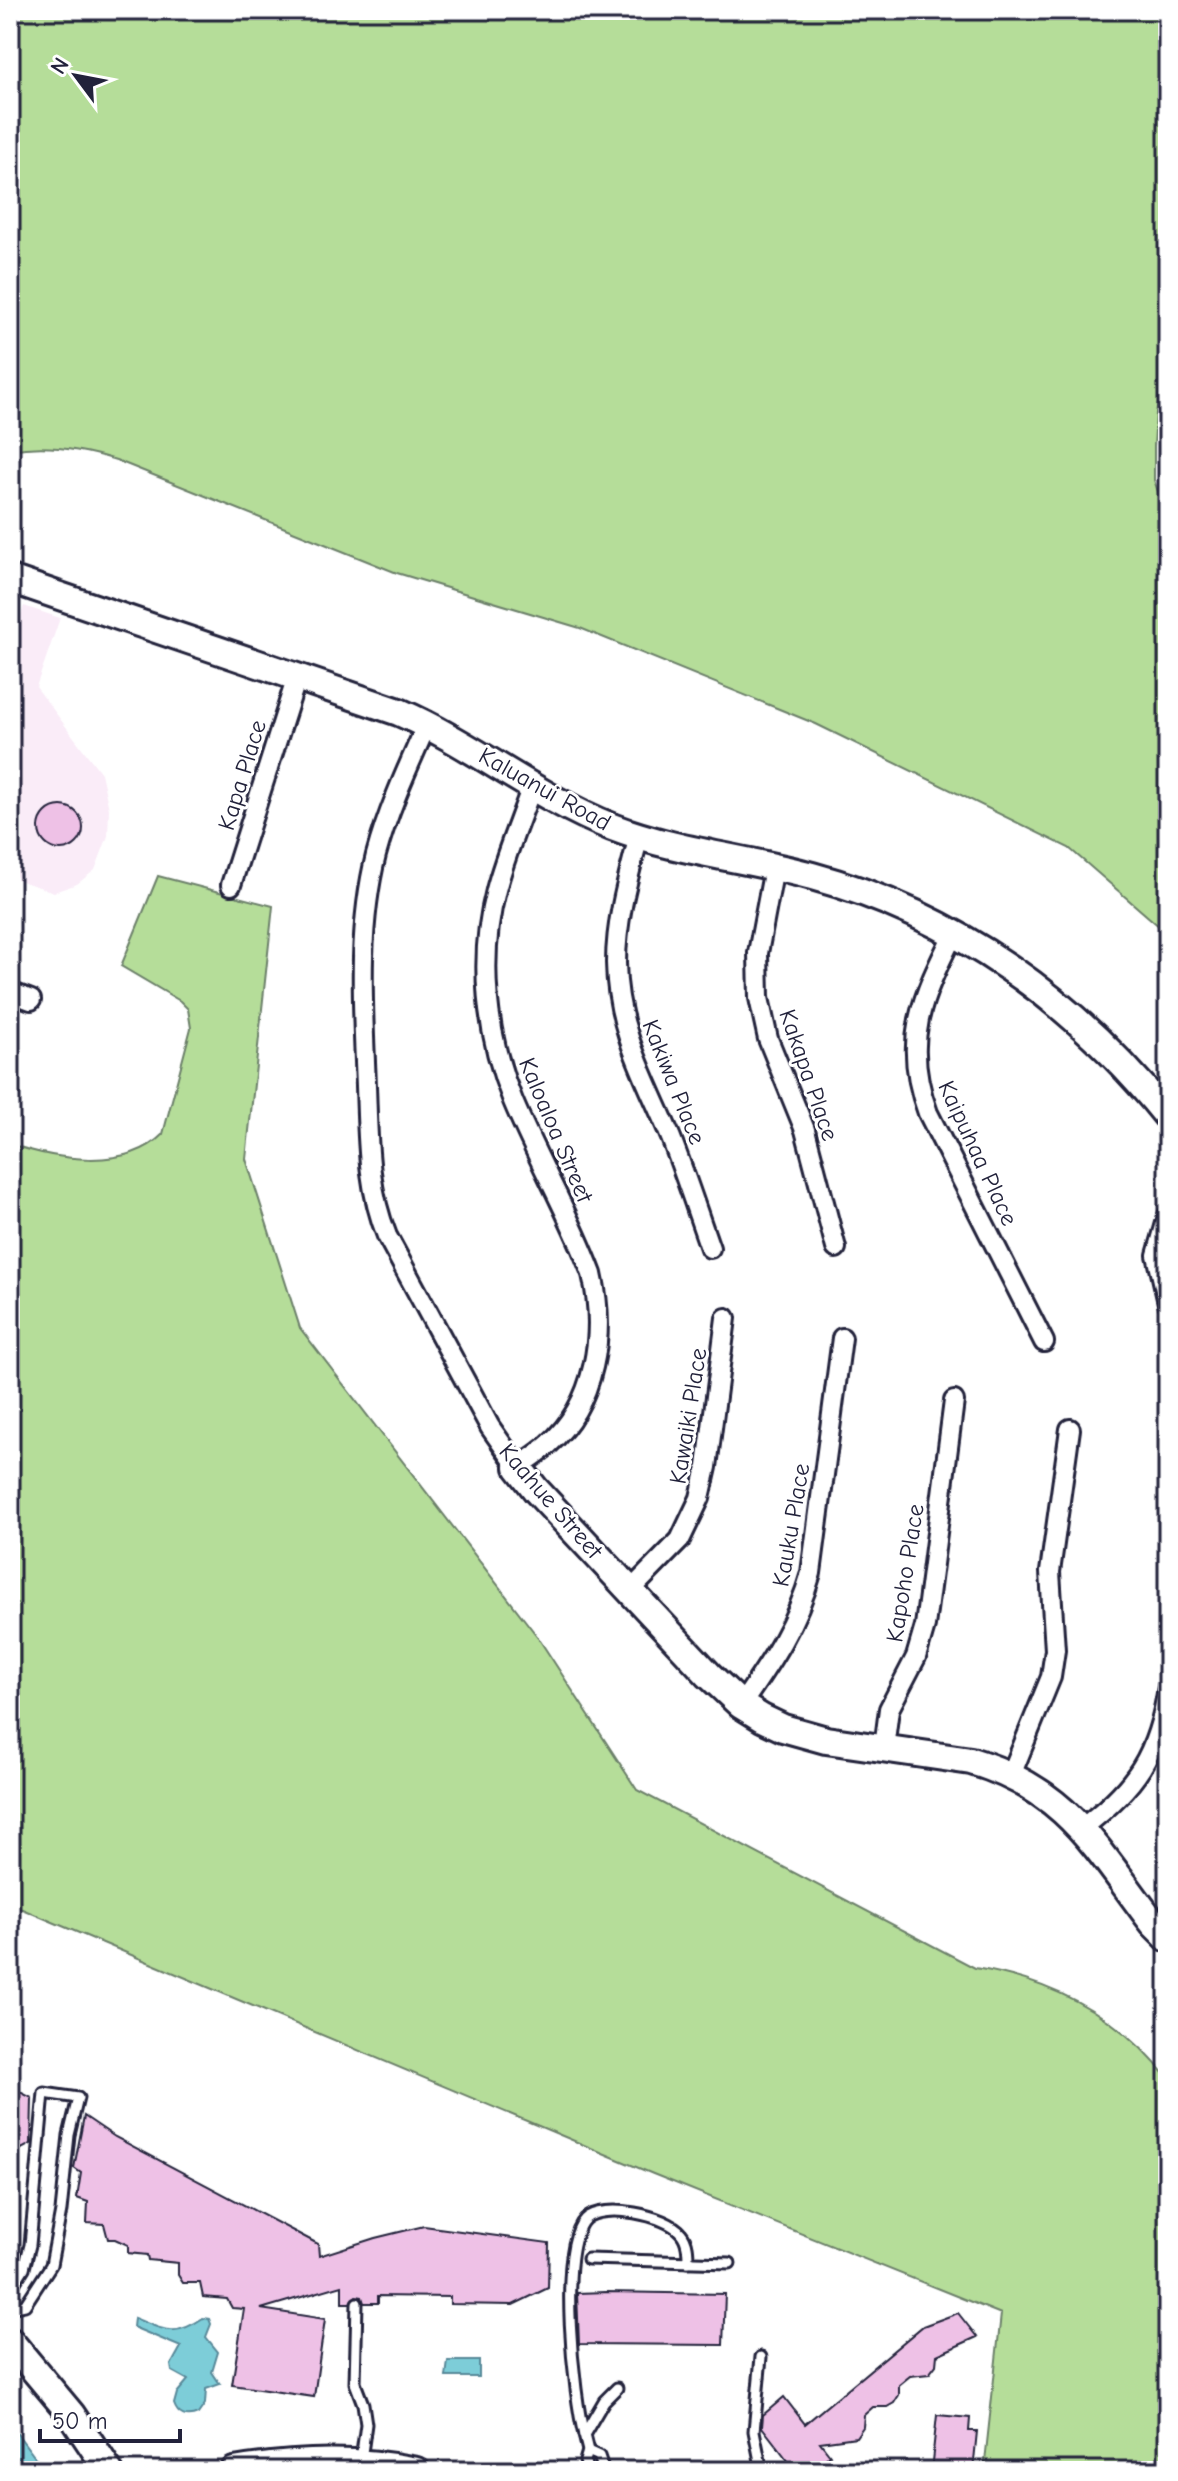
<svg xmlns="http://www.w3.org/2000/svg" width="1178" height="2481" font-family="'Comic Neue',sans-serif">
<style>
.built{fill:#faecf8}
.green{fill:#b5dd99;stroke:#6c806a;stroke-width:2}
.water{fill:#7dcdd8;stroke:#598999;stroke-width:2}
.building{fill:#eec1e6;stroke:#22223b;stroke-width:2}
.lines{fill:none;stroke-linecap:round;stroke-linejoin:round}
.lane-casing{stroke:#22223b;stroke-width:15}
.street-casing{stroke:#22223b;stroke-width:24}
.secondary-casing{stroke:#22223b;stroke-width:32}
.lane{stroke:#fff;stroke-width:9}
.street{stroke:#fff;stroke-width:18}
.secondary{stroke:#fff;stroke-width:26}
.labels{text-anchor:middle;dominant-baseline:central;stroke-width:6;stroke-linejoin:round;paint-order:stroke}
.street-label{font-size:24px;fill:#22223b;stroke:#fff}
</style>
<rect width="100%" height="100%" fill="#fff"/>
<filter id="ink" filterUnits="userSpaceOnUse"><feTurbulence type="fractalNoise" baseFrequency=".0125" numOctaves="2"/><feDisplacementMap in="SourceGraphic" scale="16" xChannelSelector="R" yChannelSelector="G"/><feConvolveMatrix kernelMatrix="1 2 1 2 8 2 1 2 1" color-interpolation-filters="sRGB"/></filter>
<g filter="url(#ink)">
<!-- built -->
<polygon class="built" points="24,606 60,618 36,687 101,773 109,809 108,836 95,870 77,884 54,892 18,880 10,865 10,647"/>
<!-- green -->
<g class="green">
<path d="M10,10H1168V355L1156,413L1154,446V480L1168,520V934L1069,848L816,724L580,628L397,573L116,460C81,449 46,443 10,450Z"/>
<path d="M158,876L273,906L246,1159L300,1328L537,1636L637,1790L975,1968C1053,1981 1120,2016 1168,2079V2471H984L1001,2314L653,2174L10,1904V1144C54,1159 126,1172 163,1134L191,1028L188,1009L180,1001L121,966Z"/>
</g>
<!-- water -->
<g class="water">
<path d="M134,2318C165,2330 174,2338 203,2318L209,2319L211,2324L206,2337L218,2352L212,2372L220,2384L206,2389L205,2404L198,2414C187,2419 178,2416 174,2404L177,2393L188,2380L172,2371L171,2365L181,2347L133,2327Z"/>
<polygon points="448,2361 479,2361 479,2377 446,2377"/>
<polygon points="10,2424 45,2471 10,2471"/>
</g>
<!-- building -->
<g class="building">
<circle cx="61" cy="828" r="22"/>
<polygon points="10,2087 32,2098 31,2144 10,2155"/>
<polygon points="84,2116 115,2137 318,2244 319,2256 375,2238 424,2226 549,2243 548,2288 513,2305 450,2304 450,2297 378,2296 378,2303 364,2303 362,2297 356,2296 350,2303 342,2303 342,2285 261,2309 325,2319 314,2397 232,2385 244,2309 232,2308 227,2299 203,2297 200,2283 183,2283 178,2275 178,2263 148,2260 147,2255 128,2253 128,2245 115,2239 108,2239 104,2224 87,2223 88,2202 77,2198 81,2173 74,2168"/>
<polygon points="606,2292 725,2294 723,2345 579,2344 577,2293"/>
<polygon points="958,2313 977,2337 937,2355 936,2365 929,2374 910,2376 899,2385 899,2395 894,2403 887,2407 873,2407 864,2415 863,2427 856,2437 820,2442 830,2455 823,2461 825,2471 796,2471 762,2427 763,2415 784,2397 805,2424 923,2326"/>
<polygon points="937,2415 970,2418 969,2431 977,2431 973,2471 931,2471"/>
</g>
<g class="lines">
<defs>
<g id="lane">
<polyline points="588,2259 730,2263"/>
<polyline points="10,2290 24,2268 30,2245 44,2093 78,2098 69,2135 61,2211 51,2265 25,2305 10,2308"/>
<polyline points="357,2303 355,2383 363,2404 366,2424 361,2460"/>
<polyline points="761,2357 754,2431 762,2471"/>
<path d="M584,2435C574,2397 557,2247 585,2219C603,2202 667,2215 681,2233C688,2241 688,2253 688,2262"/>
<polyline points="588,2451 599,2456 604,2471"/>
<polyline points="588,2471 585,2461 588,2451 584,2435 604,2401 617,2388"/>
</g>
<g id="street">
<path d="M427,724C408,767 388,810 376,855C357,931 363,1008 366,1086C368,1137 367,1187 387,1236L490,1427L518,1467C528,1460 539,1453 548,1445C596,1403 606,1333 592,1274C570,1215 537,1159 513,1101C486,1035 478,959 496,890C505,855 520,821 532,786"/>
<path d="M639,836C628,878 616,920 616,963C617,1031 646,1078 671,1138C685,1174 697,1211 710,1248"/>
<polyline points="774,868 758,953 759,998 768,1039 805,1130 836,1248"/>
<polyline points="231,885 297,677"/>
<path d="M954,933C922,997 901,1041 928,1113L1044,1342"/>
<polyline points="10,992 31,1000"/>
<polyline points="1168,1216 1157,1255 1168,1303"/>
<polyline points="630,1591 680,1540 700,1498 707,1467 726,1318"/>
<path d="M741,1705C771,1662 797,1623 811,1573L842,1338"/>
<polyline points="884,1748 889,1709 916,1657 925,1626 954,1401"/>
<polyline points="1011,1775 1051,1677 1055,1650 1050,1572 1070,1429"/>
<path d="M1082,1828C1136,1787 1158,1755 1168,1687"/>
</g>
<g id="secondary">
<path d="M10,579L399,712C473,744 536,797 612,827C677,852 746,858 812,876C956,915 1076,1002 1168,1117"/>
<path d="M518,1467L536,1490L709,1675L741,1705L762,1718L783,1728L826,1740L971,1761C1069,1790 1096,1849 1154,1924L1168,1938"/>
<polyline points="10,2341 71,2414 109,2471"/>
<path d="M234,2471C295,2461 356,2458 416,2471"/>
</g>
</defs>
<!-- lane casing -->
<use href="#lane" class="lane-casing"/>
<!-- street casing -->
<use href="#street" class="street-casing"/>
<!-- secondary casing -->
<use href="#secondary" class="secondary-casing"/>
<!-- lane -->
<use href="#lane" class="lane"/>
<!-- street -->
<use href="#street" class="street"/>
<!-- secondary -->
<use href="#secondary" class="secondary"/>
</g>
</g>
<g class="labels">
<!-- street labels -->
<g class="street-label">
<text transform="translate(242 775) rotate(-73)">Kapa Place</text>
<text transform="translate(545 789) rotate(29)">Kaluanui Road</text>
<text transform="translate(809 1075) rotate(71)">Kakapa Place</text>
<text transform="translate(674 1082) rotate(68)">Kakiwa Place</text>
<text transform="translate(556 1130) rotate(67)">Kaloaloa Street</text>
<text transform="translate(978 1153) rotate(65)">Kaipuhaa Place</text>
<text transform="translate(688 1416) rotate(-81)">Kawaiki Place</text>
<text transform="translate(551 1501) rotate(49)">Kaahue Street</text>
<text transform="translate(791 1525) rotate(-80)">Kauku Place</text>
<text transform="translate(905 1573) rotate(-81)">Kapoho Place</text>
</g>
</g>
<!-- margin -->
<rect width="1178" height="2481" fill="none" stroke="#fff" stroke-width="40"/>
<rect x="20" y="20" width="1138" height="2441" fill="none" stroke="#22223b" stroke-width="3" filter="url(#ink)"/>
<!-- north arrow -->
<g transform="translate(76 76) rotate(302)" stroke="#ffffff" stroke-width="6" paint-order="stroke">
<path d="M0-6L14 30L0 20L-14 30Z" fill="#22223b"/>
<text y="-12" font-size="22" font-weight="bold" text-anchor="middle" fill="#22223b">N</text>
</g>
<!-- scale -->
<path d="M40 2429v12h140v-12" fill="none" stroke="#22223b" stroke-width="4"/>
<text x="52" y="2429" font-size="24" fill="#22223b" stroke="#ffffff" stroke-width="6" paint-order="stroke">50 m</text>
</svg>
